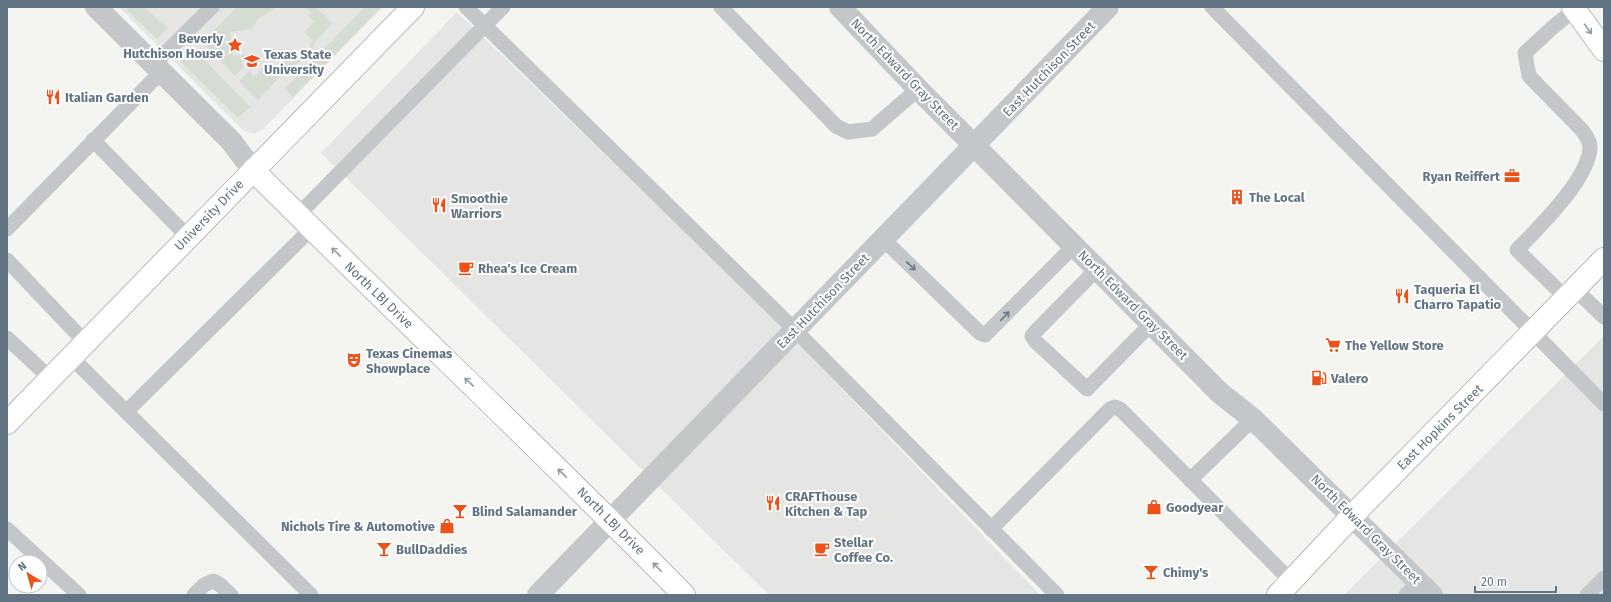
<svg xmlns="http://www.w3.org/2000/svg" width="1611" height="602" font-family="'Fira Sans',sans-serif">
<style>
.built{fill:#e5e6e4}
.green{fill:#d5dcd1}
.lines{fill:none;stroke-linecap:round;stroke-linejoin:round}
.secondary-casing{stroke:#b6babf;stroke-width:24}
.primary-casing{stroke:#b6babe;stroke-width:24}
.lane{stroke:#c4c7ca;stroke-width:15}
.street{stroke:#c4c7ca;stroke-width:22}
.secondary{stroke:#fff;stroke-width:22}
.primary{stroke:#fff;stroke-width:22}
.oneway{stroke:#919da8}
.oneway2{stroke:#677787}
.labels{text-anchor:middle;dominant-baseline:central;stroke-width:4;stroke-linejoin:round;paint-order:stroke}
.poi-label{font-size:13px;font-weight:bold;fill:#627383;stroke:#fff;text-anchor:start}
.street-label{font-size:13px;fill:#627383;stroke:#fff}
</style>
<rect width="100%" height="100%" fill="#f4f5f0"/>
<!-- built -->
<g class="built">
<polygon points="119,7 383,7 263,129 253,134 243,130"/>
<polygon points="457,12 762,306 1040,595 769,595 321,153"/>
<polygon points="1604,336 1604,595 1344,595 1349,590"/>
</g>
<!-- green -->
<g class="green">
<polygon points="130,7 144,7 167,28 157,39 127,10"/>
<path d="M237,7H275C266,16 259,14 252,29L230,32L233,56L251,54L241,63L244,66L235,76L202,42Z"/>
<polygon points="305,7 316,7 332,23 315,42 313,48 298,63 289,67 258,100 239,81 249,71 254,77 264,67 270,74 286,58 290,63 295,58 298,60 311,47 309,44 313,41 304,32 314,22 308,16 311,13"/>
<polygon points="365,7 381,7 293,97 285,89"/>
<polygon points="194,49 250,107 238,118 181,62"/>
</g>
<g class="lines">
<defs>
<g id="secondary">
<polyline points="1573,7 1604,50"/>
<path d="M253,170C395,313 543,451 684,595"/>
<polyline points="7,423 413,7"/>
</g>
<polyline id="primary" points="1278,595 1353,515 1604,259"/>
</defs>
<!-- secondary casing -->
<use href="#secondary" class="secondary-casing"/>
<!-- primary casing -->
<use href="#primary" class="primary-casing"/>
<!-- lane -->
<g class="lane">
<polyline points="466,7 795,330 1057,595"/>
<polyline points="721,7 836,126 848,132 872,129 918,89"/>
<polyline points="1212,7 1604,404"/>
<polyline points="154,64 212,7"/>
<polyline points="93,140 188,237"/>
<polyline points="298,215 503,7"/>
<polyline points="7,229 162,71"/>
<polyline points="883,239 980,333 985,335 1074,246"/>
<polyline points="7,260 85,342"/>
<polyline points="1097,269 1036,331 1032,336 1035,341 1087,389 1151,324"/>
<polyline points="1575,289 1604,317"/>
<path d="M1566,298L1517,250C1539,227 1588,180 1590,148C1590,140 1585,134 1581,129L1529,76L1525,53L1552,28L1574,10"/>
<polyline points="7,338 50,378"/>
<polyline points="71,357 311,595"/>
<polyline points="127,411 311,229"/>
<polyline points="1190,480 1253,419"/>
<polyline points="7,529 79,595"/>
<polyline points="991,529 1110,409 1115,407 1120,409 1291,581"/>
<polyline points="194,595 204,585 213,581 219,584 231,595"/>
<polyline points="1406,595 1419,582"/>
<polyline points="1587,595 1604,578"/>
</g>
<!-- street -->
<g class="street">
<polyline points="96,7 231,141 253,170"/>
<polyline points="840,7 918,89 1220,393 1253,419 1432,595"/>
<polyline points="538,595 1108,7"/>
</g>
<!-- secondary -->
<use href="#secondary" class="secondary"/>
<!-- primary -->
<use href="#primary" class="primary"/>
</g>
<!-- one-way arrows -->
<defs><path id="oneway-shaft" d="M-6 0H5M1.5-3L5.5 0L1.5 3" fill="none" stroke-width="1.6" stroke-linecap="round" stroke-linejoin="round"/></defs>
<g class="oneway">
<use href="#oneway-shaft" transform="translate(1588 29) rotate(53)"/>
<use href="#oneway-shaft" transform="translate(336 252) rotate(-136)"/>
<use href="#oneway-shaft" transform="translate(469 382) rotate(-136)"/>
<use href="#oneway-shaft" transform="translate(562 473) rotate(-136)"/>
<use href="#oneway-shaft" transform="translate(657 567) rotate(-134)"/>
</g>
<g class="oneway2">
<use href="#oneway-shaft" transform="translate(911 266) rotate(44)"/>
<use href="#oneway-shaft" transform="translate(1005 316) rotate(-46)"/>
</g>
<!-- icons -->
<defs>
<symbol id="sight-bare" viewBox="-9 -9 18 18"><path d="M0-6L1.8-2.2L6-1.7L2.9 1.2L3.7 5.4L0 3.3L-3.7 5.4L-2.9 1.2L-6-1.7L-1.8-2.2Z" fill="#eb531a" stroke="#fff" stroke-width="2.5" paint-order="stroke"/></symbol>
<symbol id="university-bare" viewBox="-9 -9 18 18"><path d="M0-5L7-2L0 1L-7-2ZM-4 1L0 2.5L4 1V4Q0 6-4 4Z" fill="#eb531a" stroke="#fff" stroke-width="2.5" paint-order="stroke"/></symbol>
<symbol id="restaurant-bare" viewBox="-9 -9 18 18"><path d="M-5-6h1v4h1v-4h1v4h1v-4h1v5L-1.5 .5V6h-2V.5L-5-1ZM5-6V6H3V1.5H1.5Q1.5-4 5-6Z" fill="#eb531a" stroke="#fff" stroke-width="2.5" paint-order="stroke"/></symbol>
<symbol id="office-bare" viewBox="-9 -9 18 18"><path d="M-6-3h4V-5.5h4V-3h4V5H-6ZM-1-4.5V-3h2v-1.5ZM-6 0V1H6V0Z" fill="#eb531a" stroke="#fff" stroke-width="2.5" paint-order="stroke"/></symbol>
<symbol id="building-bare" viewBox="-9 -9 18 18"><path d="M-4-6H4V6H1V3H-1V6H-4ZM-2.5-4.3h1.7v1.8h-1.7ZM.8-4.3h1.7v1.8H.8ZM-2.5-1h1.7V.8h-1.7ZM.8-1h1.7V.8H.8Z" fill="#eb531a" stroke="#fff" stroke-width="2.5" paint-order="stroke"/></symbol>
<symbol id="cafe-bare" viewBox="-9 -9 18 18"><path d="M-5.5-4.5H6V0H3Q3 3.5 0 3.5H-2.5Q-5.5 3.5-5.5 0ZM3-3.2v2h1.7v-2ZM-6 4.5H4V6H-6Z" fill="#eb531a" stroke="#fff" stroke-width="2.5" paint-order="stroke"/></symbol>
<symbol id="supermarket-bare" viewBox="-9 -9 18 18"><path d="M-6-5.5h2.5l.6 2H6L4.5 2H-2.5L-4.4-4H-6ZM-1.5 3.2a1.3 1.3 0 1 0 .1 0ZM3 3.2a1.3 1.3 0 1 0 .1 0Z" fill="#eb531a" stroke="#fff" stroke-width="2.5" paint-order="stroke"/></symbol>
<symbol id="theatre-bare" viewBox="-9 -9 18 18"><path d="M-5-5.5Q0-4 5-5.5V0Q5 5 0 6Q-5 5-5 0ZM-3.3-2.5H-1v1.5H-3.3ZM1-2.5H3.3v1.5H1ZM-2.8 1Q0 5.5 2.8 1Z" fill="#eb531a" stroke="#fff" stroke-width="2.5" paint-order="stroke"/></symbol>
<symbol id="fuel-bare" viewBox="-9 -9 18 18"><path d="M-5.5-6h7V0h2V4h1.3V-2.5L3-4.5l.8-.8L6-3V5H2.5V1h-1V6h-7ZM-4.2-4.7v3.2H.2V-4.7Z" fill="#eb531a" stroke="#fff" stroke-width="2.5" paint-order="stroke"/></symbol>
<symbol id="shop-bare" viewBox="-9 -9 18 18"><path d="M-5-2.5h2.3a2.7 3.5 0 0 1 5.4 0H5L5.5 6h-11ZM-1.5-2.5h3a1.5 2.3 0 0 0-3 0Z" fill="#eb531a" stroke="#fff" stroke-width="2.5" paint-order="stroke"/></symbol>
<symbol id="bar-bare" viewBox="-9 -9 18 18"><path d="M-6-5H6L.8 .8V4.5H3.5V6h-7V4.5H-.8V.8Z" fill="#eb531a" stroke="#fff" stroke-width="2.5" paint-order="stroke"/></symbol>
</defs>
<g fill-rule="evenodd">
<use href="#sight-bare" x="224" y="34" width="22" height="22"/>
<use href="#university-bare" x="241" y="50" width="22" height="22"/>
<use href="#restaurant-bare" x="42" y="86" width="22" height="22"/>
<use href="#office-bare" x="1501" y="165" width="22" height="22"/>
<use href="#building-bare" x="1226" y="186" width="22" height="22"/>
<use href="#restaurant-bare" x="428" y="194" width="22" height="22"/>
<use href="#cafe-bare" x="455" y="257" width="22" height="22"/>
<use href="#restaurant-bare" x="1391" y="285" width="22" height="22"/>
<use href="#supermarket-bare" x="1322" y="334" width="22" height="22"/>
<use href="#theatre-bare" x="343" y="349" width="22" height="22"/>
<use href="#fuel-bare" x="1308" y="367" width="22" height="22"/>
<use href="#restaurant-bare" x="762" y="492" width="22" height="22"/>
<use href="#shop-bare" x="1143" y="496" width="22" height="22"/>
<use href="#bar-bare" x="449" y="500" width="22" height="22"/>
<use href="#shop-bare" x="436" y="515" width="22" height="22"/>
<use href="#bar-bare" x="373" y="538" width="22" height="22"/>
<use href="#cafe-bare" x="811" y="538" width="22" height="22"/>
<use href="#bar-bare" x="1140" y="561" width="22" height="22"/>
</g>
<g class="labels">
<!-- poi labels -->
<g class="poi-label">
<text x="223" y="38" text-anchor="end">Beverly<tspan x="223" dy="15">Hutchison House</tspan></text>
<text x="264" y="54">Texas State<tspan x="264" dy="15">University</tspan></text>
<text x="65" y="97">Italian Garden</text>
<text x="1500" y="176" text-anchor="end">Ryan Reiffert</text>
<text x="1249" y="197">The Local</text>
<text x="451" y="198">Smoothie<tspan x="451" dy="15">Warriors</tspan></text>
<text x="478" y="268">Rhea's Ice Cream</text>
<text x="1414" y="289">Taqueria El<tspan x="1414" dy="15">Charro Tapatio</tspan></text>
<text x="1345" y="345">The Yellow Store</text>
<text x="366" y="353">Texas Cinemas<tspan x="366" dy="15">Showplace</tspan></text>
<text x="1331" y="378">Valero</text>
<text x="785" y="496">CRAFThouse<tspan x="785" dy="15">Kitchen &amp; Tap</tspan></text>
<text x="1166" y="507">Goodyear</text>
<text x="472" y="511">Blind Salamander</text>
<text x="435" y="526" text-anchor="end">Nichols Tire &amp; Automotive</text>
<text x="834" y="542">Stellar<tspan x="834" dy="15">Coffee Co.</tspan></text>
<text x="396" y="549">BullDaddies</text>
<text x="1163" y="572">Chimy's</text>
</g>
<!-- street labels -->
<g class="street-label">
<text transform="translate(1049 69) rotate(-46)">East Hutchison Street</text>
<text transform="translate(905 74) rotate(46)">North Edward Gray Street</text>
<text transform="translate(209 215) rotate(-46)">University Drive</text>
<text transform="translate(379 295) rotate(44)">North LBJ Drive</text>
<text transform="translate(823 301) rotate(-46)">East Hutchison Street</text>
<text transform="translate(1133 305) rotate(45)">North Edward Gray Street</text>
<text transform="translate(1440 427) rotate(-45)">East Hopkins Street</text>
<text transform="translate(611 521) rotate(45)">North LBJ Drive</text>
<text transform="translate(1366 529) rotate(45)">North Edward Gray Street</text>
</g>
</g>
<!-- border -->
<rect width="1611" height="602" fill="none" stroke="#627383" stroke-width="16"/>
<!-- north arrow -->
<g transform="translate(28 574) rotate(323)"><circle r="19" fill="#ffffff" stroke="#c0c7cd"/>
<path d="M0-3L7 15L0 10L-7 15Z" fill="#eb531a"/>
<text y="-6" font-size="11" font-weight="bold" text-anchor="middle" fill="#627383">N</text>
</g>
<!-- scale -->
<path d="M1475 586v6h81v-6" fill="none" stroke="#627383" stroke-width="2"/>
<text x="1481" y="586" font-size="12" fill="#627383" stroke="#ffffff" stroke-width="3" paint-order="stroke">20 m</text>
</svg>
